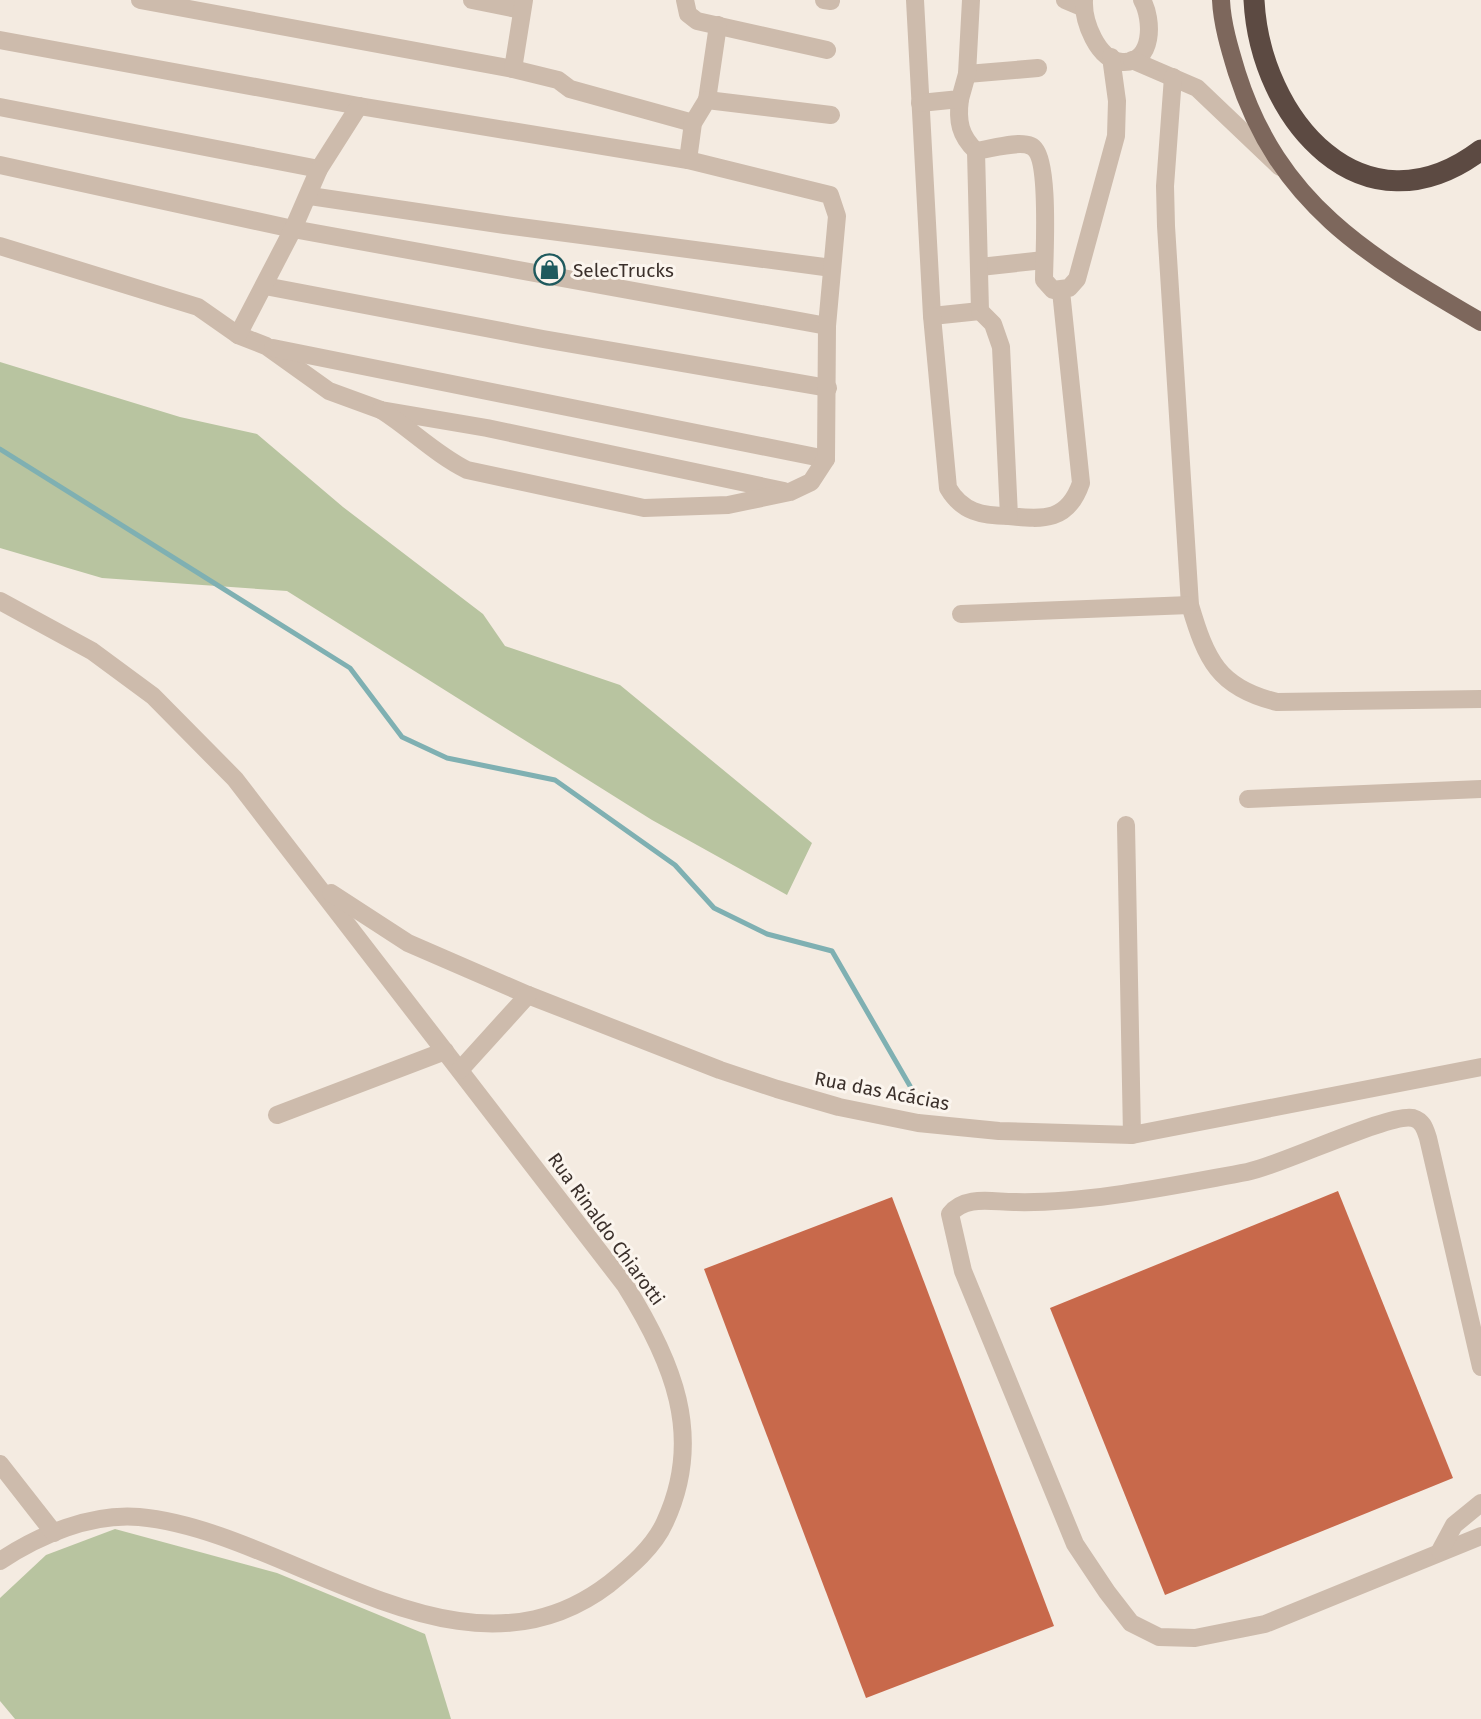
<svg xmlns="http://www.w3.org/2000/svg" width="1481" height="1719" font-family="'Fira Sans',sans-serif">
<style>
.green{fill:#b8c4a0}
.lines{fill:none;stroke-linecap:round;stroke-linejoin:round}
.stream{stroke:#7fb0b2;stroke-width:5}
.building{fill:#c8694b}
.minor{stroke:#cdbbac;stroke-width:18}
.major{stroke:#7d675c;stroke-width:18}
.highway{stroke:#5c4a42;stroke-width:21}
.labels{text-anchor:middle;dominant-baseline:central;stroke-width:6;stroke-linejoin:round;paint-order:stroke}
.poi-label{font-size:19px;fill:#3b302b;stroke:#fbf5ee;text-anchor:start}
.street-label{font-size:19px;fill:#3b302b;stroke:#fbf5ee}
</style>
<rect width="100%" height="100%" fill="#f4ebe1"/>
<!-- green -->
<g class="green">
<polygon points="0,362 180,417 257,434 343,507 483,614 505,646 620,685 812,843 787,895 652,820 287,591 102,578 0,548"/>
<polygon points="115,1529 277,1573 425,1634 451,1719 15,1719 0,1701 0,1598 46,1555"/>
</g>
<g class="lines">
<!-- stream -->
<polyline class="stream" points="0,449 350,668 402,737 447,758 555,780 675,865 714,908 767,934 832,951 921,1105"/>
</g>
<!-- building -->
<g class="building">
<polygon points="1338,1191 1453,1478 1165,1595 1050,1308"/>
<polygon points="892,1197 1054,1626 866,1698 704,1269"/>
</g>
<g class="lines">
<!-- minor -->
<g class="minor">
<polyline points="140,0 513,69"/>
<polyline points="472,0 522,10"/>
<polyline points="524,0 513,69 558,80 570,89 693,123"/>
<polyline points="685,0 688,14 697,21 827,50"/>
<polyline points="824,0 831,1"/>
<polyline points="915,0 932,316 980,311"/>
<polyline points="1065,0 1084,8"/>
<path d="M1084,0C1083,21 1097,60 1122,62C1154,64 1153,19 1142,0"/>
<polyline points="0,40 359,106 688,160"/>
<polyline points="1132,60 1197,88 1280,167"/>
<polyline points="967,74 1038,68"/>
<path d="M1173,77L1165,186L1166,226L1190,605C1206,659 1218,688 1277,702L1481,699"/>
<path d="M960,99C957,121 960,136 976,151"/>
<polyline points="707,100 718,25"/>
<polyline points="920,103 960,99 967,74 971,0"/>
<polyline points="0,107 319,169"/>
<polyline points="0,165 293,229 827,326"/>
<polyline points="310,196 505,225 832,268"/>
<polyline points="0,246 198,307 238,335 266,346 329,391 381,410 487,428 784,491"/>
<polyline points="980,267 1044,260"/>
<polyline points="265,286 543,339 828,388"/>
<path d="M1061,291L1081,483C1068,521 1044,520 1009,516L1001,347L993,324L980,311L976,151C991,149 1018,140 1031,146C1051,155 1044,258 1044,280L1053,290L1069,288L1077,279L1116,136L1117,101L1111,57"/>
<path d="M932,316L948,488C962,512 982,516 1009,516"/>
<polyline points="238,335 293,229 319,169 359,106"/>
<polyline points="273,348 826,459"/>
<path d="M381,410C411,429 435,454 467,470L644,508L728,505L790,492L811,482L826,459L827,326L837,216L830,195L688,160L693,123L707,100L831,115"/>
<path d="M0,601L92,651L153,696L235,779L625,1285C672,1360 705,1436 665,1522C654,1547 630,1567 609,1584C460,1698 291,1531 139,1517C91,1513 39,1535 0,1561"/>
<polyline points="961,614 1190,605"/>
<polyline points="1248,799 1481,789"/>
<polyline points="1126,825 1132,1135"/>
<polyline points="331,893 408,943 528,995 720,1070 777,1089 839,1107 918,1123 999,1131 1132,1135 1481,1067"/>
<polyline points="460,1070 528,995"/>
<polyline points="277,1115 445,1051"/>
<path d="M1481,1367L1428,1138C1425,1129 1423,1121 1413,1118C1391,1112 1280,1166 1247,1172C1175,1185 1087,1204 1014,1202C992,1202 965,1195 950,1214L963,1271L1075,1544L1107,1592L1131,1623L1159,1637L1195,1638L1265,1624L1481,1536"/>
<polyline points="0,1464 54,1533"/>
<polyline points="1440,1551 1454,1525 1481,1503"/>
</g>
<!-- major -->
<path class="major" d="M1221,0C1222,24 1230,50 1237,73C1279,205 1368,256 1481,322"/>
<!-- highway -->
<path class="highway" d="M1254,0C1260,119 1363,239 1481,150"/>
</g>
<!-- icons -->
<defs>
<symbol id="shop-ring" viewBox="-11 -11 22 22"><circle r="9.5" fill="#fbf5ee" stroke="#1f5a5e" stroke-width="1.5"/><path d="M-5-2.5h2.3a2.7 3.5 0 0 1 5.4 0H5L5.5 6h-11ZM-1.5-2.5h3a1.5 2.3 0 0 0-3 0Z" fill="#1f5a5e"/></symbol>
</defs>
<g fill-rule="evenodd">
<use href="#shop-ring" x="532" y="252" width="35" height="35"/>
</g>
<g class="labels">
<!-- poi labels -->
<g class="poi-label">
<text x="573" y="270">SelecTrucks</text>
</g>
<!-- street labels -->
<g class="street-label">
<text transform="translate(882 1091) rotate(11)">Rua das Acácias</text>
<text transform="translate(606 1229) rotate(54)">Rua Rinaldo Chiarotti</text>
</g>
</g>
</svg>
